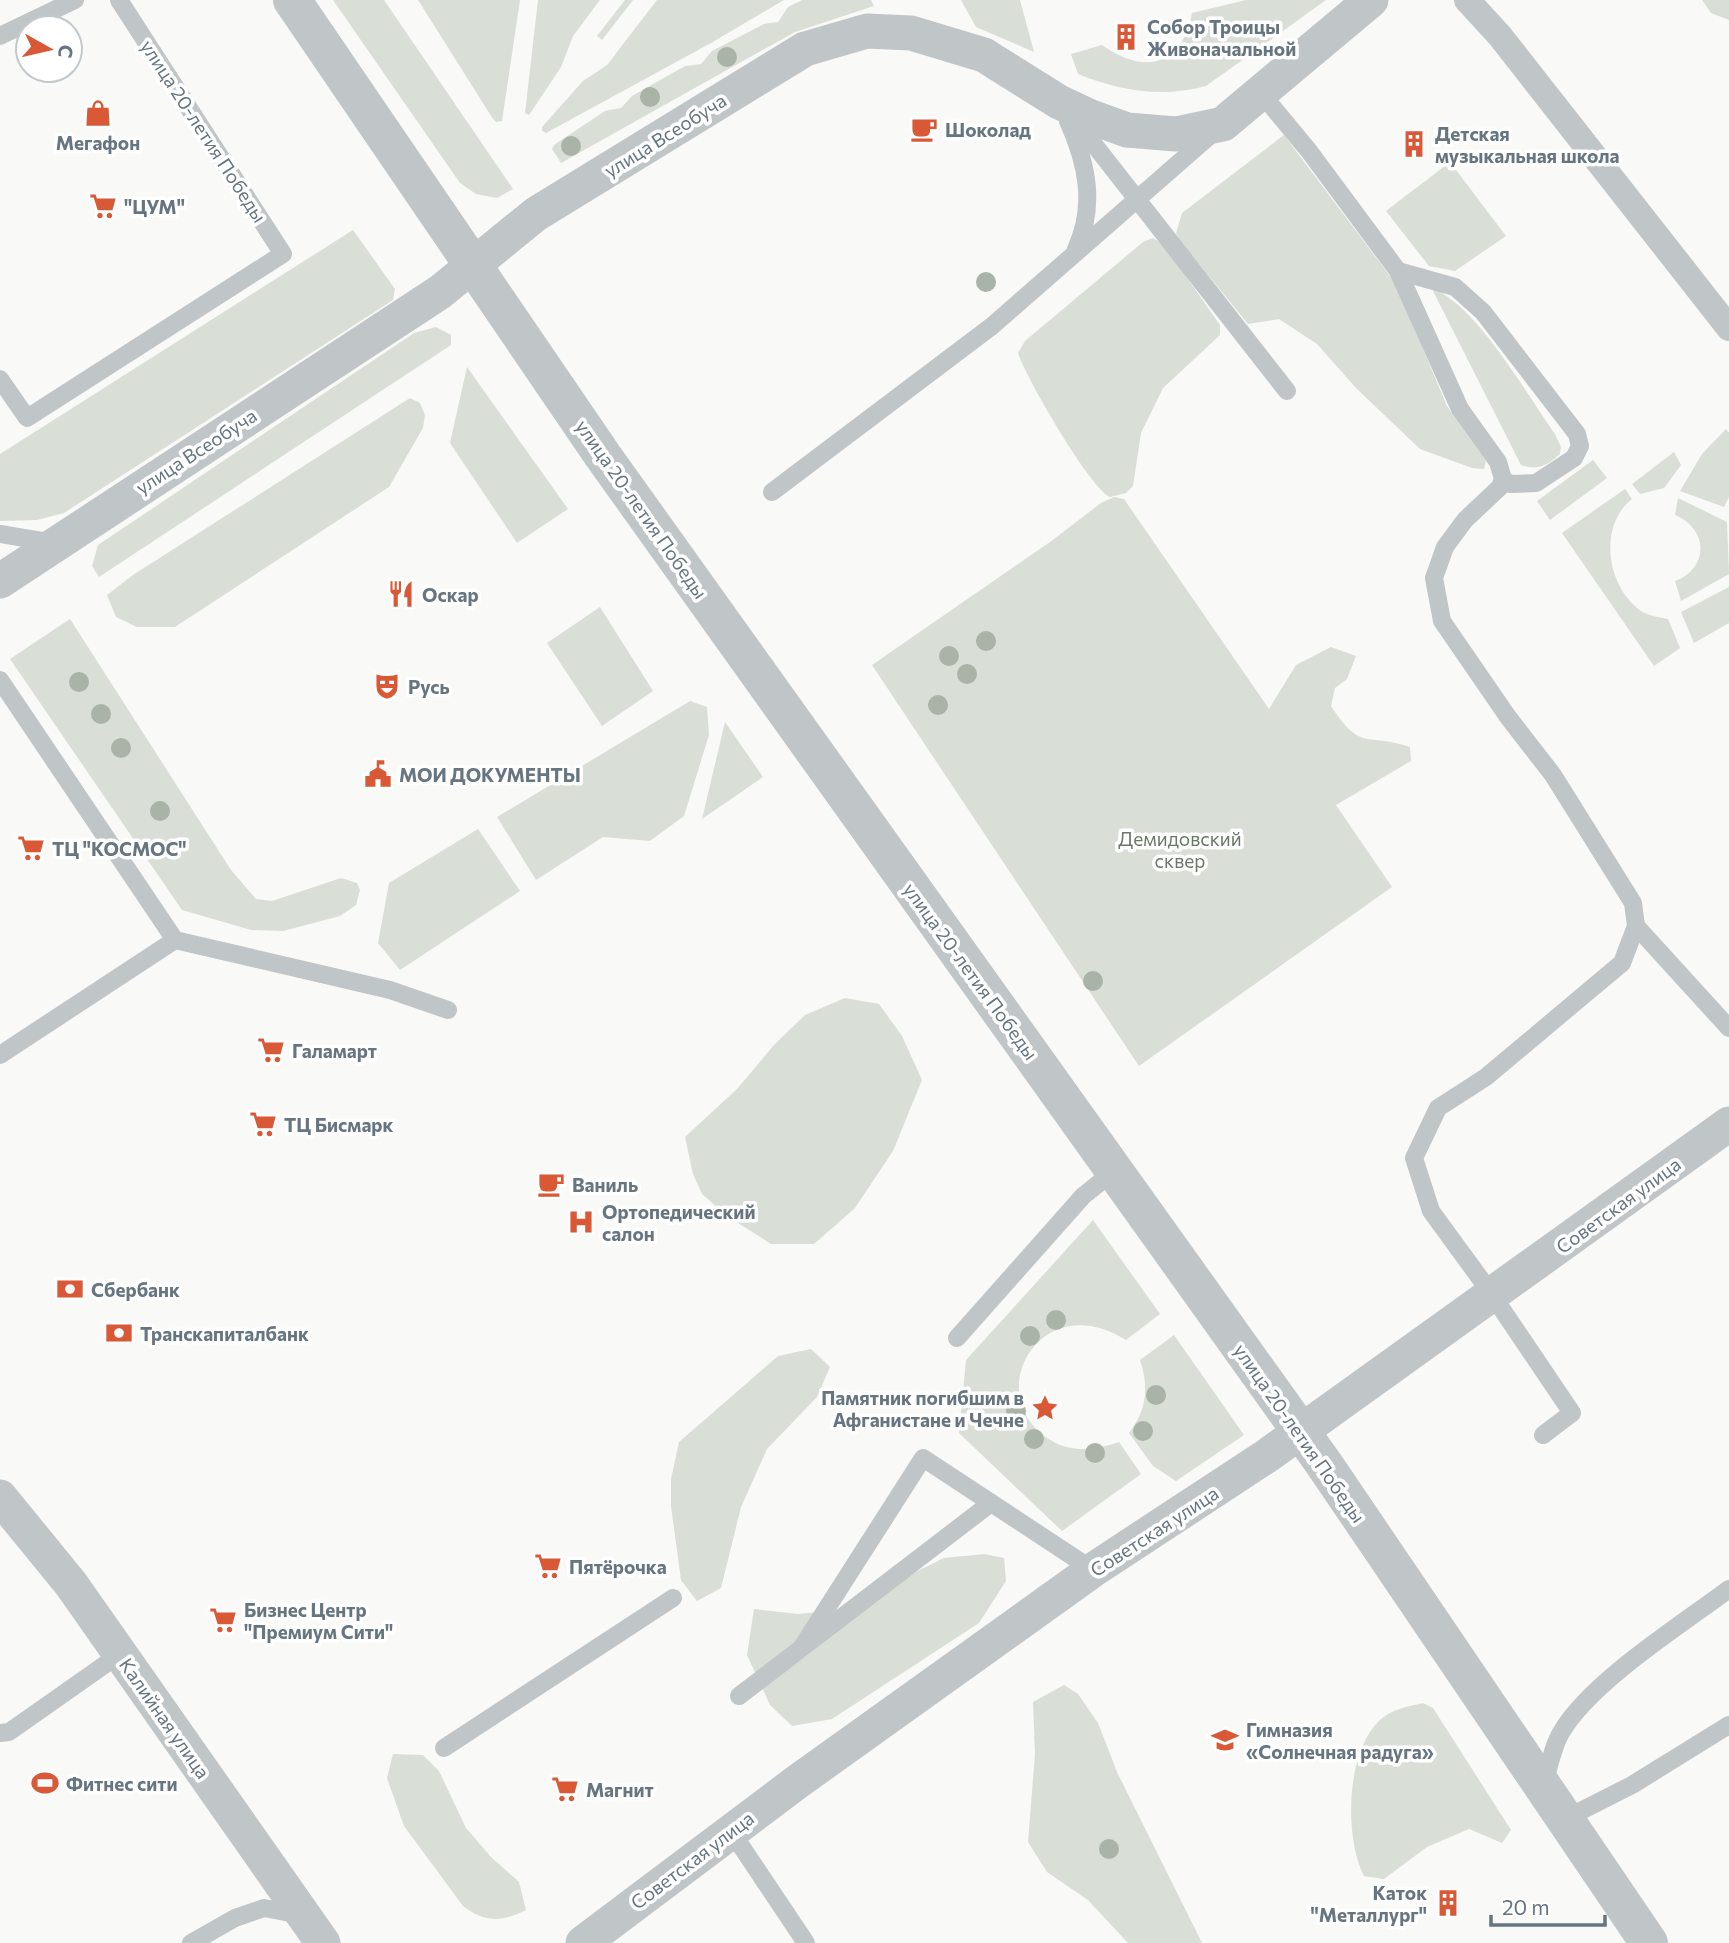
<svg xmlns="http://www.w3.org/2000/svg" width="1729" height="1943" font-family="Commissioner,sans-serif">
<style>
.green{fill:#d9ded6}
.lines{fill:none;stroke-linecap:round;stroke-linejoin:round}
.service{stroke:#c0c5c8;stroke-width:18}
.pedestrian{stroke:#c0c5c8;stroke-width:26}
.minor{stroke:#c0c5c8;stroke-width:35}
.tertiary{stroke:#c0c5c8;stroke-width:38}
.tree{fill:#a9b3a7}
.labels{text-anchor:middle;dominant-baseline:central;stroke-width:7;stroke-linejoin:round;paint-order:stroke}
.poi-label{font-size:19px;font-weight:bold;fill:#667580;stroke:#fff;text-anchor:start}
.street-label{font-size:19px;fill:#667580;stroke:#fff}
.park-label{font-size:19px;fill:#687965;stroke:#fff}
</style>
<rect width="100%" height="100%" fill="#f9f9f7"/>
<!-- green -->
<g class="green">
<polygon points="333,0 384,0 513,189 497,198 476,194 460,183"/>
<polygon points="418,0 520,0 502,121 496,122 493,119"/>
<polygon points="538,0 600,0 573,36 561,67 529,115 525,113"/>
<polygon points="625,0 633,0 602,40 597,36"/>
<polygon points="657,0 784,0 711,43 546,133 542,131 542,127 583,81 607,65"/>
<polygon points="802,0 871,0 874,6 795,32 561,163 552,149 554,145 605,111 621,108 632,96 685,66 701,64 712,51 764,24 778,22 788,7"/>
<polygon points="961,0 1020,0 1034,52 976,27"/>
<path d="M1246,0H1326L1206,86C1162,98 1120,91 1078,74L1071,54L1102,45C1144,75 1182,67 1192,13Z"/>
<polygon points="1702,0 1729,0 1729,20 1711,13"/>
<polygon points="1284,135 1396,284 1447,406 1486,461 1484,469 1472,468 1420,449 1356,388 1317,344 1279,319 1248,324 1181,242 1176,233 1182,213"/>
<polygon points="1450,162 1506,236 1455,271 1429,266 1386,211"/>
<polygon points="353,230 395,289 393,300 64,513 37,520 0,521 0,454"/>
<path d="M1153,238L1164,245L1220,325V335L1163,388L1141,433L1133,486L1126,493L1110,497C1090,488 1026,378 1018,353L1025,341L1143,242Z"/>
<path d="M1436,290C1479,310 1526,393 1555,434L1561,447L1560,454C1548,465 1537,471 1521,465L1433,291Z"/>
<polygon points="436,327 451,335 451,345 99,577 92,566 98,545 414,333"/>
<polygon points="467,367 568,509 517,543 450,443"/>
<polygon points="410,398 420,403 425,415 423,428 389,487 175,627 137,627 116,617 107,595 133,575"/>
<polygon points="1726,429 1729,433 1729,497 1724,507 1680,491 1702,454"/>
<polygon points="1674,452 1681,465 1664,488 1640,494 1632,484"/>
<polygon points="1593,460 1607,478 1550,520 1537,501"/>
<path d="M1625,489L1632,499C1599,525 1606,582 1637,608C1645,615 1657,617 1668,619L1680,648L1654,666L1562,533Z"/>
<path d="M1114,497L1124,499L1269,709L1296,665L1331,647L1356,656L1347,679L1335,688L1331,706C1362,753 1365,732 1410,747L1411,761L1336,805L1392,887L1139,1066L872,665L1050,542L1101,503Z"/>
<path d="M1678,498L1727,522L1729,574L1681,601L1675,581C1709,568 1709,529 1675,515Z"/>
<polygon points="1729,587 1729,623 1694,643 1681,612"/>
<polygon points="600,607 653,691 602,726 547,643"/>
<polygon points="70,619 231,870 256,899 272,901 341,878 357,883 360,890 356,905 340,916 283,931 251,930 182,910 10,659"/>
<polygon points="690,701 707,707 709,735 684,816 650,841 603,837 536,880 497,817"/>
<polygon points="725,722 763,777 702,819"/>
<polygon points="478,829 520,891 400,970 378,943 389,883"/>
<polygon points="845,998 879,1004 902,1036 922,1080 893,1151 855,1208 814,1244 771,1244 727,1216 702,1194 693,1174 685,1137 737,1089 774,1045 805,1015"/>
<path d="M1093,1220L1160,1314L1126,1340C1039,1285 978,1398 1052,1441C1073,1453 1097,1450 1119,1442L1141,1474L1062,1531L959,1433L966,1360Z"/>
<path d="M1174,1335L1244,1435L1176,1481L1153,1466L1129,1433C1147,1410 1149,1387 1140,1360Z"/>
<polygon points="811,1349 830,1367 817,1397 767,1449 741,1507 721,1588 697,1601 681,1580 671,1506 671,1479 679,1442 778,1356"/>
<polygon points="984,1554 1004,1558 1006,1581 979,1623 832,1719 792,1726 770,1705 747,1655 754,1609 798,1614 839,1610 944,1558"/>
<polygon points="1064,1685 1078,1694 1098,1723 1117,1772 1202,1943 1128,1943 1088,1900 1047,1872 1028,1842 1035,1754 1033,1702"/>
<path d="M1423,1703L1433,1708L1511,1830L1502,1843L1469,1829L1427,1847L1384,1879L1364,1876C1344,1838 1346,1752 1379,1721C1391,1709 1407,1707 1423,1703Z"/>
<path d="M393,1754L423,1755L439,1771L466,1828L491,1857L519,1882L526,1910C502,1922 485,1923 463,1906L404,1826L387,1778Z"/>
</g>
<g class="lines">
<!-- service -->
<g class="service">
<polyline points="0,36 75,0"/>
<polyline points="1261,93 1309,151 1398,271 1460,409 1498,462 1503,479 1500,487 1465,520 1445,547 1434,578 1442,621 1508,717 1553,775 1633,903 1636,926 1622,963 1486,1077 1438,1108 1414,1158 1431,1211 1493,1296 1572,1413 1543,1435"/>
<polyline points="1071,115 1287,391"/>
<path d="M1068,121C1087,163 1096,206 1076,249"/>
<polyline points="1398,271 1455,287 1483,312 1577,434 1580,446 1574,458 1536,483 1510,484 1503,479"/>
<polyline points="0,379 27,418 283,254 119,0"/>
<polyline points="772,492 992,326 1214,132"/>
<polyline points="0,534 54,543"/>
<polyline points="0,680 175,940 390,990 448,1010"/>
<polyline points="1636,926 1729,1028"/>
<polyline points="0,1055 175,940"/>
<polyline points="957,1338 1083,1196 1114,1171"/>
<polyline points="802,1647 923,1458 1093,1570"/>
<polyline points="739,1696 991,1503"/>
<polyline points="0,1733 9,1732 120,1654"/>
<polyline points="444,1748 673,1598"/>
<path d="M1543,1787C1549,1769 1552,1747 1562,1731C1592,1681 1681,1625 1729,1589"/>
<polyline points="1565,1819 1632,1785 1729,1725"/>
<polyline points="731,1831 806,1943"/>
<polyline points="191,1943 235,1918 264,1908 301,1915"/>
</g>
<!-- pedestrian -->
<polyline class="pedestrian" points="1467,0 1500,36 1729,328"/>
<!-- minor -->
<g class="minor">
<polyline points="0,581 440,292 536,214 805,49 867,31 911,33 984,55 1059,102 1091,117 1127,130 1176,134 1223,124 1371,0"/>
<polyline points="0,1497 71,1584 323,1943"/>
<polyline points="583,1943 797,1782 1093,1570 1268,1455 1729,1124"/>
</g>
<!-- tertiary -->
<polyline class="tertiary" points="292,0 603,456 1324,1464 1649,1943"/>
</g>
<!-- trees -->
<g class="tree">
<circle cx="727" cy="57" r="10"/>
<circle cx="650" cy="97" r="10"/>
<circle cx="571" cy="146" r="10"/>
<circle cx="986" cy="282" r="10"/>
<circle cx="986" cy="641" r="10"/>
<circle cx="949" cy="656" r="10"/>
<circle cx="967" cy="674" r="10"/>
<circle cx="79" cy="682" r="10"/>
<circle cx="938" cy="705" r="10"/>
<circle cx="101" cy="714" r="10"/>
<circle cx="121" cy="748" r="10"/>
<circle cx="160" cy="811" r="10"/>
<circle cx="1093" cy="981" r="10"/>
<circle cx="1056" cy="1320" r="10"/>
<circle cx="1030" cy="1336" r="10"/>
<circle cx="1156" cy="1395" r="10"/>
<circle cx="1016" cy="1411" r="10"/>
<circle cx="1143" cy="1431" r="10"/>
<circle cx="1034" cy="1439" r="10"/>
<circle cx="1095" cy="1453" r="10"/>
<circle cx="1109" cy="1849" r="10"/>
</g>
<!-- icons -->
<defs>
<symbol id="building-bare" viewBox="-9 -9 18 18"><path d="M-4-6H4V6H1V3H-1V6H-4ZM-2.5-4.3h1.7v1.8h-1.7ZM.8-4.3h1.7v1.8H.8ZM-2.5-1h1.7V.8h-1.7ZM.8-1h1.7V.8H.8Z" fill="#d95937" stroke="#fff" stroke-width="2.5" paint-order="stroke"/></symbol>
<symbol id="shop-bare" viewBox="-9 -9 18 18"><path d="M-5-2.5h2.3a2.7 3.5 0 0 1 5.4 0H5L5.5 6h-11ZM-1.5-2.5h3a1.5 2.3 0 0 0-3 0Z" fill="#d95937" stroke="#fff" stroke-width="2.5" paint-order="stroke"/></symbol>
<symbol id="cafe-bare" viewBox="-9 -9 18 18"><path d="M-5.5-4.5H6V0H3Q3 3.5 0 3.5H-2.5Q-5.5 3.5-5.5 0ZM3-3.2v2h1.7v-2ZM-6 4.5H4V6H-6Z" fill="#d95937" stroke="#fff" stroke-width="2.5" paint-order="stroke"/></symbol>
<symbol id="supermarket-bare" viewBox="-9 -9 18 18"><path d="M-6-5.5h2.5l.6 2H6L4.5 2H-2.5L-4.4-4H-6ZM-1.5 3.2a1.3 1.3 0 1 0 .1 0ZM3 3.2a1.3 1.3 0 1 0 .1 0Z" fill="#d95937" stroke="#fff" stroke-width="2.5" paint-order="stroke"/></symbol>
<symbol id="restaurant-bare" viewBox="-9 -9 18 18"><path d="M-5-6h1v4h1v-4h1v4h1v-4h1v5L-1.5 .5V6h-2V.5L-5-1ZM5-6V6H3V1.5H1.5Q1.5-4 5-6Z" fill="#d95937" stroke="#fff" stroke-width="2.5" paint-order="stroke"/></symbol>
<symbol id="theatre-bare" viewBox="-9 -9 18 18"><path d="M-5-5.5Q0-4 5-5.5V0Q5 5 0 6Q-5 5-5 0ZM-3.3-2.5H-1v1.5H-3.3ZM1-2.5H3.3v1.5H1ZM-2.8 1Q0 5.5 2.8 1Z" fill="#d95937" stroke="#fff" stroke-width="2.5" paint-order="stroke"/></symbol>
<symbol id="civic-bare" viewBox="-9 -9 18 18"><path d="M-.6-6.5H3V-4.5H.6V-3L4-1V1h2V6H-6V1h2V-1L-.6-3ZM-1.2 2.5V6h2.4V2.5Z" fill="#d95937" stroke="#fff" stroke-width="2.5" paint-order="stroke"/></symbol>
<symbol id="hospital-bare" viewBox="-9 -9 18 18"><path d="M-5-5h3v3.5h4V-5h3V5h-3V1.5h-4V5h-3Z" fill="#d95937" stroke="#fff" stroke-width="2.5" paint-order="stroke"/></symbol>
<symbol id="bank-bare" viewBox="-9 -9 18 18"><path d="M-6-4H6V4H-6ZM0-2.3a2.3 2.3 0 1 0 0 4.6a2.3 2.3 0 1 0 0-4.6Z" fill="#d95937" stroke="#fff" stroke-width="2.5" paint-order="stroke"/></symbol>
<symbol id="sight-bare" viewBox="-9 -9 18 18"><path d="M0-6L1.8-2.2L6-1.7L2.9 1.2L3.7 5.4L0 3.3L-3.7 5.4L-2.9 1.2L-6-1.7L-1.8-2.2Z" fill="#d95937" stroke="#fff" stroke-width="2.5" paint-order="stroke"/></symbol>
<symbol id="school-bare" viewBox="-9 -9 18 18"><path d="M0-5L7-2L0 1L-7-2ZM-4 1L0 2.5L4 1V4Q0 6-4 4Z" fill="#d95937" stroke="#fff" stroke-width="2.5" paint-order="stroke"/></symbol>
<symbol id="stadium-bare" viewBox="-9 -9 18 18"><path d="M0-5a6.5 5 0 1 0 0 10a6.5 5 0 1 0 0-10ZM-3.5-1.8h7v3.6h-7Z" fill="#d95937" stroke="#fff" stroke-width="2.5" paint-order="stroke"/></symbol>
</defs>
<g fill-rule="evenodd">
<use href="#building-bare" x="1107" y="18" width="38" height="38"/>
<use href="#shop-bare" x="79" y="94" width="38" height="38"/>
<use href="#cafe-bare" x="905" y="110" width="38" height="38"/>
<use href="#building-bare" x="1395" y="125" width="38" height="38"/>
<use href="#supermarket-bare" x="84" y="187" width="38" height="38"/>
<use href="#restaurant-bare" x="382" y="575" width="38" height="38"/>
<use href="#theatre-bare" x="368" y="667" width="38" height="38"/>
<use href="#civic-bare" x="359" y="755" width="38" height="38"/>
<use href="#supermarket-bare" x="12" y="829" width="38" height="38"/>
<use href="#supermarket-bare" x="252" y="1031" width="38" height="38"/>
<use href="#supermarket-bare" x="244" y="1105" width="38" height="38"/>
<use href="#cafe-bare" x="532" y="1165" width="38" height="38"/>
<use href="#hospital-bare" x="562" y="1203" width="38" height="38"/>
<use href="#bank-bare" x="51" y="1270" width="38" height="38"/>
<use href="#bank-bare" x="100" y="1314" width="38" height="38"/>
<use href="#sight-bare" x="1026" y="1389" width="38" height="38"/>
<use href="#supermarket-bare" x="529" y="1547" width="38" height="38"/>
<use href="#supermarket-bare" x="204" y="1601" width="38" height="38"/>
<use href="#school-bare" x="1206" y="1721" width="38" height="38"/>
<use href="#stadium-bare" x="26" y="1764" width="38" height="38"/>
<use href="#supermarket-bare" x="546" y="1770" width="38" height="38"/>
<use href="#building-bare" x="1429" y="1884" width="38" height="38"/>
</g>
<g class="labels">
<!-- poi labels -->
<g class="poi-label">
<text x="1147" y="26">Собор Троицы<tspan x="1147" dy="22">Живоначальной</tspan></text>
<text x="945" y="129">Шоколад</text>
<text x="1435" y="133">Детская<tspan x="1435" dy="22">музыкальная школа</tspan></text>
<text x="98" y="142" text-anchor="middle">Мегафон</text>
<text x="124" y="206">"ЦУМ"</text>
<text x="422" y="594">Оскар</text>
<text x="408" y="686">Русь</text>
<text x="399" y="774">МОИ ДОКУМЕНТЫ</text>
<text x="52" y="848">ТЦ "КОСМОС"</text>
<text x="292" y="1050">Галамарт</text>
<text x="284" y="1124">ТЦ Бисмарк</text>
<text x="572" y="1184">Ваниль</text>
<text x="602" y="1211">Ортопедический<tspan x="602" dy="22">салон</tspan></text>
<text x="91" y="1289">Сбербанк</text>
<text x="140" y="1333">Транскапиталбанк</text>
<text x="1024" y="1397" text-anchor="end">Памятник погибшим в<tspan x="1024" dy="22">Афганистане и Чечне</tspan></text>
<text x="569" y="1566">Пятёрочка</text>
<text x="244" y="1609">Бизнес Центр<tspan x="244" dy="22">"Премиум Сити"</tspan></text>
<text x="1246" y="1729">Гимназия<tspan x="1246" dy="22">«Солнечная радуга»</tspan></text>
<text x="66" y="1783">Фитнес сити</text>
<text x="586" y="1789">Магнит</text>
<text x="1427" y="1892" text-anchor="end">Каток<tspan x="1427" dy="22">"Металлург"</tspan></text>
</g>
<!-- street labels -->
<g class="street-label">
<text transform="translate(204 131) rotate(57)">улица 20-летия Победы</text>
<text transform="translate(665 135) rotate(-32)">улица Всеобуча</text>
<text transform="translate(196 451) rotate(-33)">улица Всеобуча</text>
<text transform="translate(642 509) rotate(55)">улица 20-летия Победы</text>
<text transform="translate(971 971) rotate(54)">улица 20-летия Победы</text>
<text transform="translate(1618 1205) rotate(-36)">Советская улица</text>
<text transform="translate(1300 1433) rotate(55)">улица 20-летия Победы</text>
<text transform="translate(1154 1531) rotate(-33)">Советская улица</text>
<text transform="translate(165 1718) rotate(55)">Калийная улица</text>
<text transform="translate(692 1860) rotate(-37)">Советская улица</text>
</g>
<!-- park labels -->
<g class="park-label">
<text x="1180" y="838">Демидовский<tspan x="1180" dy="22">сквер</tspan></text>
</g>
</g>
<!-- north arrow -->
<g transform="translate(49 49) rotate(98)"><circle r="33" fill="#ffffff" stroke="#c2c8cc" stroke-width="2"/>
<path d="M0-5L12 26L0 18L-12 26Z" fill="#d95937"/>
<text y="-10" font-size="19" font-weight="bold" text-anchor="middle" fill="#667580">С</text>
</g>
<!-- scale -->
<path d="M1491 1915v10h114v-10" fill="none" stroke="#667580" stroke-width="3.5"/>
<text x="1502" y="1915" font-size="21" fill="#667580" stroke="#ffffff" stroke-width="5" paint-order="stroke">20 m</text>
</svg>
